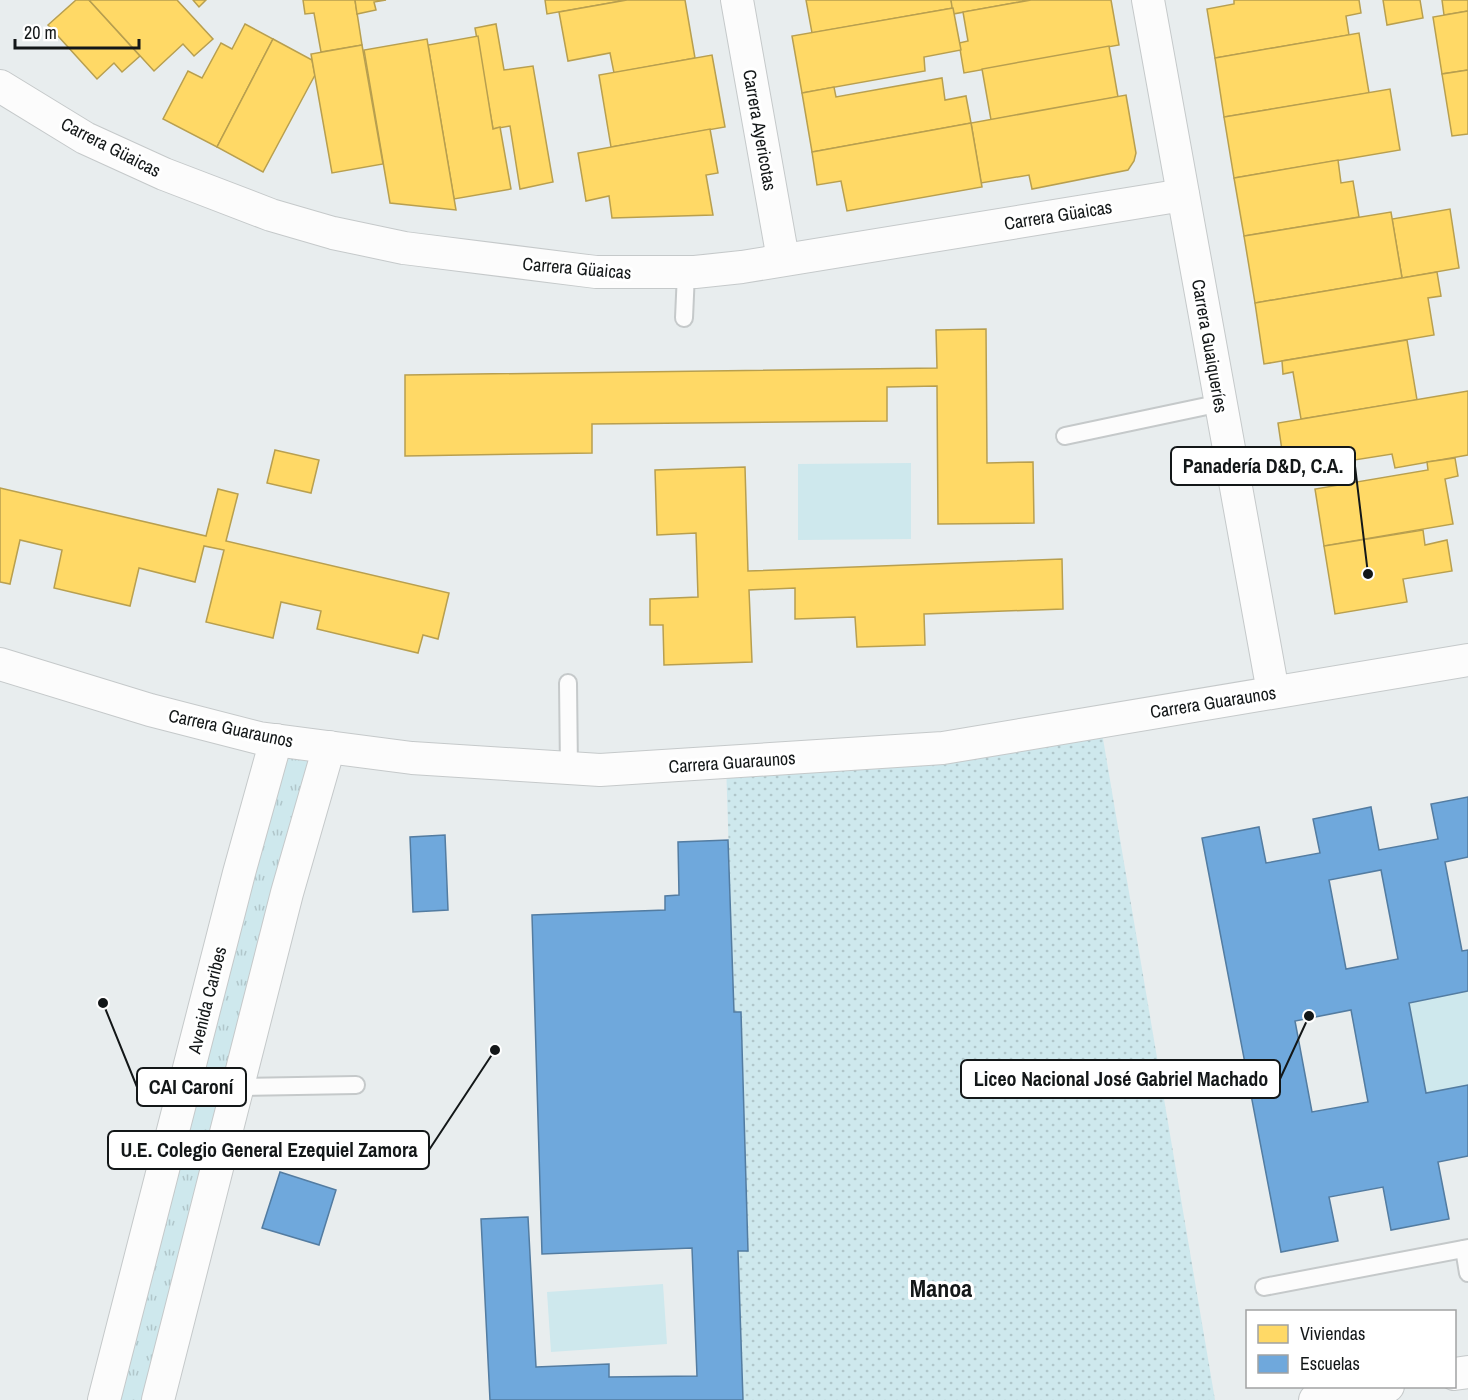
<svg xmlns="http://www.w3.org/2000/svg" width="1468" height="1400" font-family="'Archivo Narrow',sans-serif">
<style>
.grass{fill:url(#grass-tufts)}
.park{fill:url(#park-dots)}
.pitch{fill:#cee8ed}
.homes{fill:#ffd966;stroke:#b89f4f;stroke-width:1.5}
.schools{fill:#6fa8dc;stroke:#537ca1;stroke-width:1.5;fill-rule:evenodd}
.lines{fill:none;stroke-linecap:round;stroke-linejoin:round}
.service-casing{stroke:#c5c9ca;stroke-width:20}
.minor-casing{stroke:#c5c9ca;stroke-width:34}
.service{stroke:#fcfcfc;stroke-width:16}
.minor{stroke:#fcfcfc;stroke-width:32}
.labels{text-anchor:middle;dominant-baseline:central;stroke-width:6;stroke-linejoin:round;paint-order:stroke}
.street-label{font-size:18px;fill:#131718;stroke:#fff}
.district-label{font-size:24px;font-weight:bold;fill:#131718;stroke:#fff}
.leader{fill:none;stroke:#131718;stroke-width:2}
.callout-dot{fill:#131718;stroke:#fff;stroke-width:2}
.callout{fill:#fff;stroke:#131718;stroke-width:2}
.callout-label{font-size:20px;text-anchor:middle;font-weight:bold;fill:#131718}
</style>
<defs>
<pattern id="grass-tufts" width="24" height="20" patternUnits="userSpaceOnUse" patternTransform="scale(1.5)"><rect width="24" height="20" fill="#cee8ed"/><path d="M3 7l-1-3M5 7V3M7 7l1-3M15 17l-1-3M17 17v-4M19 17l1-3" fill="none" stroke="#b0c6ca"/></pattern>
<pattern id="park-dots" width="8" height="8" patternUnits="userSpaceOnUse" patternTransform="scale(1.5)"><rect width="8" height="8" fill="#cee8ed"/><path d="M2 2h.1M6 6h.1" fill="none" stroke="#b0c6ca" stroke-width="1.8" stroke-linecap="round"/></pattern>
</defs>
<rect width="100%" height="100%" fill="#e8edee"/>
<!-- grass -->
<polygon class="grass" points="276,740 329,747 158,1400 104,1400"/>
<!-- park -->
<polygon class="park" points="1100,721 1215,1400 743,1400 738,1251 748,1250 741,1012 734,1012 726,763"/>
<!-- pitch -->
<g class="pitch">
<polygon points="911,463 911,539 798,540 798,464"/>
<polygon points="1468,991 1468,1085 1426,1093 1409,1003"/>
<polygon points="663,1284 667,1344 551,1352 547,1292"/>
</g>
<!-- homes -->
<g class="homes">
<polygon points="76,0 89,0 140,56 122,72 114,63 97,79 48,25"/>
<polygon points="89,0 177,0 213,39 194,56 183,44 154,71"/>
<polygon points="193,0 206,0 199,7"/>
<polygon points="303,0 355,0 362,45 321,52 314,13 305,14"/>
<polygon points="355,0 386,0 374,2 376,10 357,14"/>
<polygon points="545,0 627,0 547,14"/>
<polygon points="627,0 685,0 695,58 614,73 610,53 568,61 559,12"/>
<polygon points="806,0 951,0 953,8 812,33"/>
<polygon points="951,0 1031,0 953,14"/>
<polygon points="1031,0 1111,0 1119,45 964,73 959,43 968,41 963,12"/>
<polygon points="1234,0 1359,0 1361,13 1346,16 1349,35 1215,58 1207,9 1234,4"/>
<polygon points="1383,0 1420,0 1423,18 1387,25"/>
<polygon points="1442,0 1468,0 1468,11 1444,15"/>
<polygon points="953,8 961,50 924,57 925,71 802,93 792,36"/>
<polygon points="1468,11 1468,70 1442,74 1433,17"/>
<polygon points="245,24 273,39 217,147 163,119 188,71 202,78 221,43 232,49"/>
<polygon points="496,24 504,70 533,66 553,182 520,189 510,126 493,129 475,28"/>
<polygon points="1359,33 1369,93 1224,117 1215,58"/>
<polygon points="478,36 493,129 500,127 511,189 454,199 428,45"/>
<polygon points="273,39 312,60 315,75 263,172 217,147"/>
<polygon points="427,39 428,45 456,210 390,203 364,50"/>
<polygon points="362,45 383,164 332,173 311,54"/>
<polygon points="1109,46 1118,97 991,120 982,69"/>
<polygon points="712,55 725,127 611,147 599,75"/>
<polygon points="1468,70 1468,134 1452,136 1442,74"/>
<polygon points="942,78 945,100 966,96 971,123 812,152 802,93 834,87 836,97"/>
<polygon points="1390,89 1400,150 1234,178 1224,117"/>
<polygon points="1126,95 1136,153 1134,161 1128,170 1032,189 1029,175 981,183 971,123"/>
<polygon points="971,123 982,187 847,211 841,181 817,185 812,152"/>
<polygon points="710,129 718,173 706,175 713,215 612,218 609,196 586,201 578,153"/>
<polygon points="1338,160 1341,183 1353,181 1359,217 1244,236 1234,178"/>
<polygon points="1450,209 1459,268 1402,278 1392,219"/>
<polygon points="1391,212 1402,278 1255,303 1244,236"/>
<polygon points="1437,272 1441,296 1428,298 1434,335 1264,364 1255,303"/>
<polygon points="986,329 987,463 1033,462 1034,523 938,524 937,386 887,387 887,421 592,424 592,453 405,456 405,375 937,368 936,330"/>
<polygon points="1407,340 1417,400 1301,419 1293,372 1283,374 1282,361"/>
<polygon points="1468,391 1468,455 1395,468 1392,454 1285,471 1278,423"/>
<polygon points="275,450 319,460 311,493 267,483"/>
<polygon points="1455,458 1458,476 1445,479 1453,524 1324,546 1315,489 1428,470 1427,462"/>
<polygon points="745,467 748,571 1062,559 1063,609 924,614 925,645 857,647 855,617 795,619 795,588 749,590 752,662 664,665 663,625 650,625 650,599 698,597 696,533 657,535 655,470"/>
<polygon points="0,488 206,536 218,489 238,494 226,541 449,593 438,639 423,635 418,653 317,629 321,611 281,602 273,638 206,622 224,550 204,546 195,582 139,568 130,606 54,588 62,550 20,540 10,584 0,582"/>
<polygon points="1423,530 1425,545 1447,540 1452,571 1403,579 1407,602 1335,614 1324,546"/>
</g>
<!-- schools -->
<g class="schools">
<path d="M1468,797V857L1445,862L1462,951L1468,950V991L1409,1003L1426,1093L1468,1085V1156L1438,1162L1449,1219L1391,1230L1383,1187L1329,1197L1338,1241L1281,1252L1202,838L1259,827L1266,863L1320,853L1313,819L1371,807L1379,850L1438,839L1431,804ZM1381,870L1398,959L1346,969L1329,880ZM1351,1010L1368,1102L1312,1112L1295,1021Z"/>
<polygon points="445,835 448,910 413,912 410,837"/>
<polygon points="728,840 734,1012 741,1012 748,1251 738,1251 743,1400 490,1400 481,1219 528,1217 536,1367 609,1364 609,1377 697,1376 692,1248 542,1254 532,915 665,910 665,896 679,895 678,842"/>
<polygon points="280,1172 336,1190 319,1245 262,1228"/>
</g>
<g class="lines">
<defs>
<g id="service">
<polyline points="684,318 686,273"/>
<polyline points="1065,436 1221,403"/>
<polyline points="568,683 569,769"/>
<polyline points="238,1087 356,1085"/>
<polyline points="1464,1249 1468,1273"/>
<polyline points="1264,1287 1468,1248"/>
</g>
<g id="minor">
<polyline points="737,0 783,259"/>
<polyline points="1148,0 1273,692"/>
<polyline points="0,86 85,138 164,174 271,215 333,233 404,248 596,272 695,272 742,267 1183,195"/>
<polyline points="0,664 150,710 259,738 412,758 600,770 943,748 1468,660"/>
<polyline points="1454,1374 1468,1372"/>
<polyline points="104,1400 239,873 276,740"/>
<polyline points="158,1400 287,893 329,747"/>
<polyline points="1315,1400 1388,1386"/>
</g>
</defs>
<!-- service casing -->
<use href="#service" class="service-casing"/>
<!-- minor casing -->
<use href="#minor" class="minor-casing"/>
<!-- service -->
<use href="#service" class="service"/>
<!-- minor -->
<use href="#minor" class="minor"/>
</g>
<g class="labels">
<!-- street labels -->
<g class="street-label">
<text transform="translate(760 130) rotate(80)">Carrera Ayericotas</text>
<text transform="translate(111 147) rotate(27)">Carrera Güaicas</text>
<text transform="translate(1058 215) rotate(-9)">Carrera Güaicas</text>
<text transform="translate(577 268) rotate(5)">Carrera Güaicas</text>
<text transform="translate(1210 346) rotate(80)">Carrera Guaiqueríes</text>
<text transform="translate(1213 702) rotate(-9)">Carrera Guaraunos</text>
<text transform="translate(231 728) rotate(12)">Carrera Guaraunos</text>
<text transform="translate(732 762) rotate(-4)">Carrera Guaraunos</text>
<text transform="translate(207 1000) rotate(-76)">Avenida Caribes</text>
</g>
<!-- district labels -->
<g class="district-label">
<text x="941" y="1288">Manoa</text>
</g>
</g>
<!-- callouts -->
<path class="leader" d="M1368 574L1355 466M1309 1016L1280 1079M103 1003L137 1087M495 1050L429 1150"/>
<g class="callout-dot">
<circle cx="1368" cy="574" r="6"/>
<circle cx="1309" cy="1016" r="6"/>
<circle cx="103" cy="1003" r="6"/>
<circle cx="495" cy="1050" r="6"/>
</g>
<g class="callout">
<rect x="1171" y="447" width="184" height="38" rx="6"/>
<rect x="961" y="1060" width="319" height="38" rx="6"/>
<rect x="137" y="1068" width="109" height="38" rx="6"/>
<rect x="108" y="1131" width="321" height="38" rx="6"/>
</g>
<g class="callout-label">
<text x="1263" y="473">Panadería D&amp;D, C.A.</text>
<text x="1121" y="1086">Liceo Nacional José Gabriel Machado</text>
<text x="191" y="1094">CAI Caroní</text>
<text x="269" y="1157">U.E. Colegio General Ezequiel Zamora</text>
</g>
<!-- legend -->
<rect x="1246" y="1310" width="210" height="78" fill="#ffffff" stroke="#a1a2a3" stroke-width="1.5"/>
<rect x="1258" y="1325" width="30" height="18" fill="#ffd966" stroke="#a1a2a3" stroke-width="1.5"/>
<text x="1300" y="1340" font-size="18" fill="#131718">Viviendas</text>
<rect x="1258" y="1355" width="30" height="18" fill="#6fa8dc" stroke="#a1a2a3" stroke-width="1.5"/>
<text x="1300" y="1370" font-size="18" fill="#131718">Escuelas</text>
<!-- scale -->
<path d="M15 39v9h124v-9" fill="none" stroke="#131718" stroke-width="3"/>
<text x="24" y="39" font-size="18" fill="#131718" stroke="#ffffff" stroke-width="4.5" paint-order="stroke">20 m</text>
</svg>
